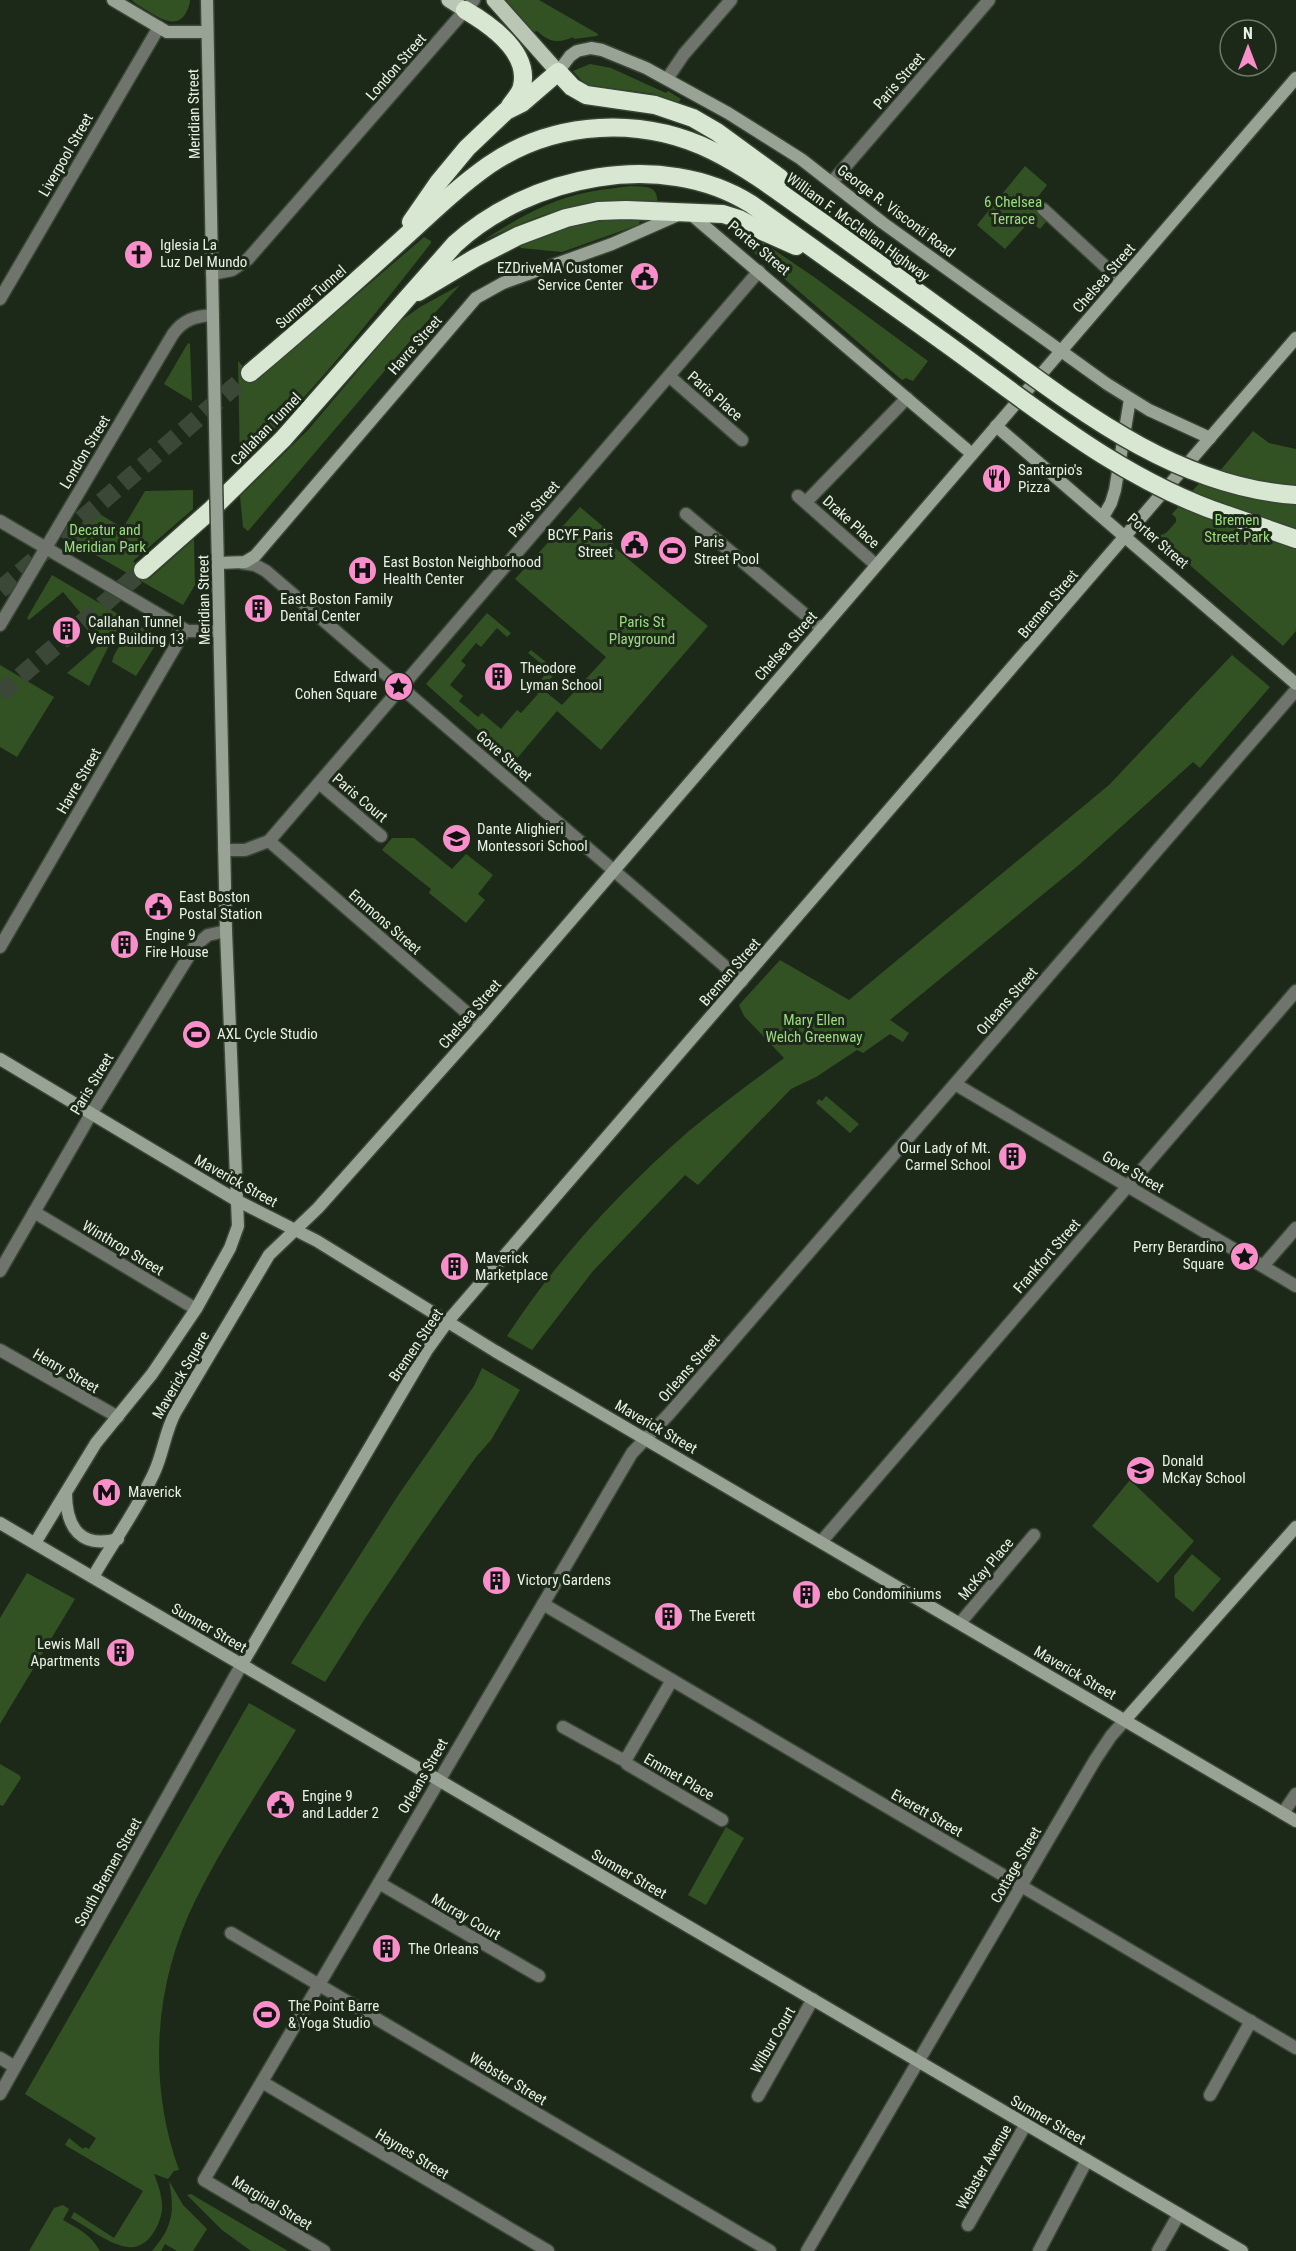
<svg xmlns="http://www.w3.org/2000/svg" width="1296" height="2251" font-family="'Roboto Condensed',sans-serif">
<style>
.green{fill:#325223}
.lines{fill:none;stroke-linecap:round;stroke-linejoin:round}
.highway-tunnel{stroke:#3b4737;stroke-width:18;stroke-dasharray:18 9;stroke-linecap:butt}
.street-casing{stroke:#394535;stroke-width:15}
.secondary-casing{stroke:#394535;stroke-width:15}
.primary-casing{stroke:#394535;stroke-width:18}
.highway-casing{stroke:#394535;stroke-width:21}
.street{stroke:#6f756c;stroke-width:12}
.secondary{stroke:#99a395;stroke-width:12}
.primary{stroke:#bac7b4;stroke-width:15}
.highway{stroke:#d7e7d1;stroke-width:18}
.secondary-bridge-casing{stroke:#394535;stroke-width:15;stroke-linecap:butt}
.highway-bridge-casing{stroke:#394535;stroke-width:21;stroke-linecap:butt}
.secondary-bridge{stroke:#99a395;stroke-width:12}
.highway-bridge{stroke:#d7e7d1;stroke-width:18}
.labels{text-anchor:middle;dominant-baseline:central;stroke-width:6;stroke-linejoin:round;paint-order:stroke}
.street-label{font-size:15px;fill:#e8f1e5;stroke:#1d2918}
.park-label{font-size:15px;fill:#9ddb82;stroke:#1d2918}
.poi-label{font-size:15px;fill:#e8f1e5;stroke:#1d2918;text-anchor:start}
</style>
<rect width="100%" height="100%" fill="#1d2918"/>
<!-- green -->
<g class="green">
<path d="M132,0H190V2C183,30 167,23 148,11C142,7 135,4 132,0Z"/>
<path d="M506,0H539L598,34L597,36L574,39L573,37C558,44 549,42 537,31L534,32Z"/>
<polygon points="590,64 611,68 666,93 668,91 681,99 678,103 655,94 588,85 581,80 573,71"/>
<polygon points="1025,166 1047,185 1034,202 1051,216 1040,229 1030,221 1005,249 977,225"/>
<path d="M631,186C646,187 659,185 657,204C587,195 546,212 484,240C516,219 551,199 589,192C603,189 617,188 631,186Z"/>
<path d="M625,219L638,220L640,222L638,225L562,252L521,248L519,246C557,229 583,221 625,219Z"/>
<polygon points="751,234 814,277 928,361 913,381 906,378 902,380 745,245"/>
<path d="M424,237L431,241V243C371,320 310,396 240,464L238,361L256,381Z"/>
<polygon points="460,285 423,326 248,531 243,527 240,496 308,430 399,322 420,307"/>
<polygon points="188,343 190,344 192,401 164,384"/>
<polygon points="1253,431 1269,443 1296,449 1296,631 1283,646 1153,533 1154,531 1161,535 1166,533 1176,522 1176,518 1172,514 1211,470 1219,472"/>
<polygon points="193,490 193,509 133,561 149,579 194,539 195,585 183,605 71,541 91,509 123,528 145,491"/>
<polygon points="580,507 606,529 615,548 708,626 601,750 557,711 514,762 426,684 487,613 511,633 507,637 497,628 481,647 476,643 461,661 466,665 450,685 463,696 459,701 478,717 482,713 501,729 517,710 521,713 538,694 533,689 549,670 528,653 531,650 557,671 542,689 562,705 606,657 515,579"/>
<polygon points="52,575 123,617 89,686 67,673 104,641 63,592 29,620 27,618"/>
<path d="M137,624L160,638L136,676L112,662C115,647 129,637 137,624Z"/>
<path d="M1232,655L1270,687L1200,768L1193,762L1080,864L890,1020L909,1033L903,1042L890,1034L863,1053L857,1050L816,1077L791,1089L698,1185L685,1175L593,1271L532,1350L507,1336C557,1259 620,1191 689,1131C720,1105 752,1082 784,1058L744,1016L739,1005L780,960L849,1000L1109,785Z"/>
<polygon points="0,665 54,697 17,757 0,747"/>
<polygon points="392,838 414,838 452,869 466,854 493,875 478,894 485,900 466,923 429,893 431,889 382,850"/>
<polygon points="826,1096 859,1124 850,1133 816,1103 819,1099 822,1101"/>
<polygon points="482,1368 520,1390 491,1440 476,1457 415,1544 364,1620 325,1682 291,1663 399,1494 474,1386"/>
<polygon points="1130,1480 1194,1541 1158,1583 1092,1526"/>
<polygon points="1192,1554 1221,1579 1193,1612 1175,1597 1174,1576"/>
<polygon points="27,1573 75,1599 0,1724 0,1618"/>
<path d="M249,1703L296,1730C262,1786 225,1841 196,1899C154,1983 147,2081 179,2170L174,2171L168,2179L154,2174C158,2184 163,2198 162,2210C160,2226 147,2250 128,2247C109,2245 88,2227 71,2218L74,2212L114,2238L143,2191L65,2145L69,2138L83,2149L85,2147L89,2149L96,2138L25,2094Z"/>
<polygon points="0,1764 19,1775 21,1778 3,1806 0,1805"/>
<polygon points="726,1827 744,1838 706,1905 688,1895"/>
<path d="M169,2181L183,2205L207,2229L193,2251H177L165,2244L161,2251H152C173,2227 175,2211 169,2181Z"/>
<polygon points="191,2194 288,2251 251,2251 222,2230 187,2195"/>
<path d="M63,2205L69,2209L63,2220C80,2230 89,2233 100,2251H29L54,2208Z"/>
</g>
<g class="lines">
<!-- highway-tunnel -->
<g class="highway-tunnel">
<polyline points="0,590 250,373"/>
<polyline points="0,694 143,570"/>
</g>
<defs>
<g id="street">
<polyline points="667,79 684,54 731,0"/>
<polyline points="832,182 989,0"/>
<polyline points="1043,209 1121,281"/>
<polyline points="212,274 232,270 248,259 474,0"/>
<polyline points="0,299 159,27"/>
<polyline points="669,376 742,440"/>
<polyline points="798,496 876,565"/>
<polyline points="806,502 907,398"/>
<polyline points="686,514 821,628"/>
<polyline points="0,521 187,631 219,631"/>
<polyline points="242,563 255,565 266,571 742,981"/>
<path d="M0,625L173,334C183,320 195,316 213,315"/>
<polyline points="319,783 381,836"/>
<polyline points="269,841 481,1025"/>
<polyline points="224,850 245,850 269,841 759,271"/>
<polyline points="0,947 185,630"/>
<polyline points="955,1084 1296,1286"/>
<polyline points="34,1212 196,1309"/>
<polyline points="1263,1266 1296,1228"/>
<polyline points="0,1271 91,1114 195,946 208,935 226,931"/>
<polyline points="0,1350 118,1417"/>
<polyline points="821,1542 1296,991"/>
<polyline points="543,1604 1296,2048"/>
<polyline points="960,1623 1034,1535"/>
<polyline points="672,1680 625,1761 627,1764 722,1820"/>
<polyline points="563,1727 621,1759 626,1758"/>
<polyline points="1283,1813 1296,1794"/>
<polyline points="379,1883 539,1976"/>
<polyline points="231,1933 770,2251"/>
<polyline points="0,2058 15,2067"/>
<polyline points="262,2082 548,2251"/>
<polyline points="0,2094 242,1664"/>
<polyline points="1210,2095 1251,2021"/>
<polyline points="758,2096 813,1999"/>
<polyline points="968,2225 1026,2124"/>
<polyline points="324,2251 204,2180 632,1453 669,1414 1296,690"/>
<polyline points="807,2251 1095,1760 1111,1736 1125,1720"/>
<polyline points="1039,2251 1087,2160"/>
<polyline points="1158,2251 1179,2214"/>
</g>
<g id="secondary">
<polyline points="113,0 167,32 207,32"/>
<polyline points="207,0 216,478"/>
<polyline points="558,72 570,56 577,51 591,48 602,50 646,68 728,113 801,159 883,223 1107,384 1149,410 1210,438"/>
<polyline points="996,426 1296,684"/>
<polyline points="1103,517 1111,503 1115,490 1130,399"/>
<polyline points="218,563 245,562 255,556 476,298 503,283 612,244 687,211 972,454"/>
<polyline points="0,1059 236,1200 317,1241 495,1351 1296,1821"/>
<path d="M66,1493C66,1528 81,1549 118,1539"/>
<polyline points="0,1523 1242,2251"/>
<polyline points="35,1543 96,1443 152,1374 196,1309 230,1248 238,1226 226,931 217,525"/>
<path d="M93,1577C113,1542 137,1510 154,1473C163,1454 165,1432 175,1413L269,1255L318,1208L481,1025L1296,78"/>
<polyline points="242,1664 427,1350 448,1321 1296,338"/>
<polyline points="1125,1720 1296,1527"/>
</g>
<g id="primary">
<polyline points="449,0 465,10"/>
<polyline points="494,0 558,72"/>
</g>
<g id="highway">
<path d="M465,10C489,24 530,52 522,86C521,93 514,100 510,106"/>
<polyline points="411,222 438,183 467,148 506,111 522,103 558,72 572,87 586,95 655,105 693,118 717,132 780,178"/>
<polyline points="418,292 475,258 518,236 566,218 598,211 626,210 723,214 739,219 762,231 796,246"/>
<path d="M250,373C296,334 341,295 386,254C420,224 452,191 489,165C555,120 642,116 713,151C753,171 787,198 823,223C868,256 913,289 959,322"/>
<polyline points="1227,515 1296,539"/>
<path d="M143,570L212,509L283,439L455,244C529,176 662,148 751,204L944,342"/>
</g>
</defs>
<!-- street casing -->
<use href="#street" class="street-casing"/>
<!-- secondary casing -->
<use href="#secondary" class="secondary-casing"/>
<!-- primary casing -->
<use href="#primary" class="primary-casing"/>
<!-- highway casing -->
<use href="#highway" class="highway-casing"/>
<!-- street -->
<use href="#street" class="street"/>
<!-- secondary -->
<use href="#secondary" class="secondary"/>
<!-- primary -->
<use href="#primary" class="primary"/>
<!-- highway -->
<use href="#highway" class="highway"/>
<defs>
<polyline id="secondary-bridge" points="216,478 217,525"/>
<g id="highway-bridge">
<path d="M959,322C1061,395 1165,486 1296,495"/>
<path d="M944,342C1033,406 1121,480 1227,515"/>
</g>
</defs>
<!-- secondary-bridge casing -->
<use href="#secondary-bridge" class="secondary-bridge-casing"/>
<!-- highway-bridge casing -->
<use href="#highway-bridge" class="highway-bridge-casing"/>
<!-- secondary-bridge -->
<use href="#secondary-bridge" class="secondary-bridge"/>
<!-- highway-bridge -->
<use href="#highway-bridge" class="highway-bridge"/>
</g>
<!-- icons -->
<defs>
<symbol id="church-disc" viewBox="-11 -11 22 22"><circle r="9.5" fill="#f98fca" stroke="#1d2918"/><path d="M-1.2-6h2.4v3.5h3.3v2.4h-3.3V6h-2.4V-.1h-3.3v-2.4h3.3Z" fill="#111"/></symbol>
<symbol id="civic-disc" viewBox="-11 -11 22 22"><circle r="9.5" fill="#f98fca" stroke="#1d2918"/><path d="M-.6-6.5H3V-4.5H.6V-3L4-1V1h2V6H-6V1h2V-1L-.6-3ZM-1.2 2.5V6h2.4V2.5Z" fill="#111"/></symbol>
<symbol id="restaurant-disc" viewBox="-11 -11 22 22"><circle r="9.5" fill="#f98fca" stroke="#1d2918"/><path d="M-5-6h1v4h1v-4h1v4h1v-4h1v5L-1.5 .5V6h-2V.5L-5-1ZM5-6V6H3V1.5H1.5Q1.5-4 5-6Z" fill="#111"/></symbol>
<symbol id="stadium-disc" viewBox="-11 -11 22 22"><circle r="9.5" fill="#f98fca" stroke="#1d2918"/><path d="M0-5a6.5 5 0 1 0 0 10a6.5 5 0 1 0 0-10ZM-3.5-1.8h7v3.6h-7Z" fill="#111"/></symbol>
<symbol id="hospital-disc" viewBox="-11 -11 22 22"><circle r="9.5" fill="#f98fca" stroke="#1d2918"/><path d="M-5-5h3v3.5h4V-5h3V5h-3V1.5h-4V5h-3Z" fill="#111"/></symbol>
<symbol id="building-disc" viewBox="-11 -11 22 22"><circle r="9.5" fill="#f98fca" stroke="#1d2918"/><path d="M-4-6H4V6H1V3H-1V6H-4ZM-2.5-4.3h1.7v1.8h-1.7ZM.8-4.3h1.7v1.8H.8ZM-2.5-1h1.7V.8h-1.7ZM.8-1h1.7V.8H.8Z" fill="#111"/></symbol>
<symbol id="sight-disc" viewBox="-11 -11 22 22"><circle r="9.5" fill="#f98fca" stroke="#1d2918"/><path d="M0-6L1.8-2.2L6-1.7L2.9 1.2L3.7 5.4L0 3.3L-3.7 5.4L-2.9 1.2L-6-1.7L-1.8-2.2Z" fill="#111"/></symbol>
<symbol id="school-disc" viewBox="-11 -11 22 22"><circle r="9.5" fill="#f98fca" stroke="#1d2918"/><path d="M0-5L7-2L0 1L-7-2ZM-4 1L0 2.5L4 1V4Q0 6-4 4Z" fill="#111"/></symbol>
<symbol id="metro-disc" viewBox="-11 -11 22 22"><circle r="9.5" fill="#f98fca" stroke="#1d2918"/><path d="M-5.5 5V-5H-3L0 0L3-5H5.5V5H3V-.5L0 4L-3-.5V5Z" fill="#111"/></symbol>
</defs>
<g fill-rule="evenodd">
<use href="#church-disc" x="122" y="238" width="33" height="33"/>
<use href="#civic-disc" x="628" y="260" width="33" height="33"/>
<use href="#restaurant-disc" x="980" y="462" width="33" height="33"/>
<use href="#civic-disc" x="618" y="528" width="33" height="33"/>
<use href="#stadium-disc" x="656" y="534" width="33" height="33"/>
<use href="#hospital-disc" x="346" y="554" width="33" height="33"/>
<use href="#building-disc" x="242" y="592" width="33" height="33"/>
<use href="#building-disc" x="50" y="614" width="33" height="33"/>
<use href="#building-disc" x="482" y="660" width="33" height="33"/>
<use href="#sight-disc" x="382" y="670" width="33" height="33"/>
<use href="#school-disc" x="440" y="822" width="33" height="33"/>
<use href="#civic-disc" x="142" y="890" width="33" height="33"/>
<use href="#building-disc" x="108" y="928" width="33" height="33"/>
<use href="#stadium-disc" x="180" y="1018" width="33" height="33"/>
<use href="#building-disc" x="996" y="1140" width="33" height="33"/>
<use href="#sight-disc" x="1228" y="1240" width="33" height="33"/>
<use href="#building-disc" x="438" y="1250" width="33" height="33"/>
<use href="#school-disc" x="1124" y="1454" width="33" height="33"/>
<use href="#metro-disc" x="90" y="1476" width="33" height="33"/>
<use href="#building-disc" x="480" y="1564" width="33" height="33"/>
<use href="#building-disc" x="790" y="1578" width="33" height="33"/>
<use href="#building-disc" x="652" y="1600" width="33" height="33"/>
<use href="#building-disc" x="104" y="1636" width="33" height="33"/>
<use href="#civic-disc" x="264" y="1788" width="33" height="33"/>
<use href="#building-disc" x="370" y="1932" width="33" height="33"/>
<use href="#stadium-disc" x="250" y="1998" width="33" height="33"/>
</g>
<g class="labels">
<!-- street labels -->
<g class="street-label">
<text transform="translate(396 67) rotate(-49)">London Street</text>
<text transform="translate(899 81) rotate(-49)">Paris Street</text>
<text transform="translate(194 114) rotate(-91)">Meridian Street</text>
<text transform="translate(66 155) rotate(-60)">Liverpool Street</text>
<text transform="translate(896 211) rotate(37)">George R. Visconti Road</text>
<text transform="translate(858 227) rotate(36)">William F. McClellan Highway</text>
<text transform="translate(759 248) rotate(40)">Porter Street</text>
<text transform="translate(1104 278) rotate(-49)">Chelsea Street</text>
<text transform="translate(311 297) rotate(-41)">Sumner Tunnel</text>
<text transform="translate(415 345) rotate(-49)">Havre Street</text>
<text transform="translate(715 396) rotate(41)">Paris Place</text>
<text transform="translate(266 429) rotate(-46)">Callahan Tunnel</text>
<text transform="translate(85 452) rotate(-59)">London Street</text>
<text transform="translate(534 509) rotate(-49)">Paris Street</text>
<text transform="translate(851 522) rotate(42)">Drake Place</text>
<text transform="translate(1158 541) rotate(41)">Porter Street</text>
<text transform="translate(204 600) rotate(-91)">Meridian Street</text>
<text transform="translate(1048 604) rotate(-50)">Bremen Street</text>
<text transform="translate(786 646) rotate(-49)">Chelsea Street</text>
<text transform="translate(504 756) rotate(41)">Gove Street</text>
<text transform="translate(79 781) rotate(-60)">Havre Street</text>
<text transform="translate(360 798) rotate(40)">Paris Court</text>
<text transform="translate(385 922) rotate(41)">Emmons Street</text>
<text transform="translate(730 972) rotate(-49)">Bremen Street</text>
<text transform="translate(1007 1001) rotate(-49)">Orleans Street</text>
<text transform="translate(470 1014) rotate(-49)">Chelsea Street</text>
<text transform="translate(92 1084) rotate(-59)">Paris Street</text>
<text transform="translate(1133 1172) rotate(30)">Gove Street</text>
<text transform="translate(236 1181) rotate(29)">Maverick Street</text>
<text transform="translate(123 1248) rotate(31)">Winthrop Street</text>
<text transform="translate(1047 1256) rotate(-49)">Frankfort Street</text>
<text transform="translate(416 1345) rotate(-56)">Bremen Street</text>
<text transform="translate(689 1368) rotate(-49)">Orleans Street</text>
<text transform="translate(66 1371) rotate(30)">Henry Street</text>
<text transform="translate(181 1375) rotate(-60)">Maverick Square</text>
<text transform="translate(656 1427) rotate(30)">Maverick Street</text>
<text transform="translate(986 1569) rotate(-50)">McKay Place</text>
<text transform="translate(209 1628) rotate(30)">Sumner Street</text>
<text transform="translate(1075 1673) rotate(30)">Maverick Street</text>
<text transform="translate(423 1776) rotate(-60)">Orleans Street</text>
<text transform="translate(679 1777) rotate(30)">Emmet Place</text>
<text transform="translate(927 1813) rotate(30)">Everett Street</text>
<text transform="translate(1016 1865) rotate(-60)">Cottage Street</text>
<text transform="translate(108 1872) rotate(-61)">South Bremen Street</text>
<text transform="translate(629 1874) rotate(30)">Sumner Street</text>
<text transform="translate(466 1917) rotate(30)">Murray Court</text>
<text transform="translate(773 2040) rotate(-60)">Wilbur Court</text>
<text transform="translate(508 2079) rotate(31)">Webster Street</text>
<text transform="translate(1048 2120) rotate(30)">Sumner Street</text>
<text transform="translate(412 2154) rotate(31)">Haynes Street</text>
<text transform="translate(984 2167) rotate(-60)">Webster Avenue</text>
<text transform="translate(272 2203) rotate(31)">Marginal Street</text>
</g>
<!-- park labels -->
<g class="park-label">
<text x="1013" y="202">6 Chelsea<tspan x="1013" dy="17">Terrace</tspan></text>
<text x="1237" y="520">Bremen<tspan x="1237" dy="17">Street Park</tspan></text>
<text x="105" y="530">Decatur and<tspan x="105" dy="17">Meridian Park</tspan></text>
<text x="642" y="622">Paris St<tspan x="642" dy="17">Playground</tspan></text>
<text x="814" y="1020">Mary Ellen<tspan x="814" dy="17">Welch Greenway</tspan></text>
</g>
<!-- poi labels -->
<g class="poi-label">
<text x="160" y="245">Iglesia La<tspan x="160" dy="17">Luz Del Mundo</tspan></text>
<text x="623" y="268" text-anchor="end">EZDriveMA Customer<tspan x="623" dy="17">Service Center</tspan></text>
<text x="1018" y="470">Santarpio's<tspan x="1018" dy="17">Pizza</tspan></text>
<text x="613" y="535" text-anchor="end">BCYF Paris<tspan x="613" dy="17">Street</tspan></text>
<text x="694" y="542">Paris<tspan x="694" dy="17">Street Pool</tspan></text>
<text x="383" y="562">East Boston Neighborhood<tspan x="383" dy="17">Health Center</tspan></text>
<text x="280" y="599">East Boston Family<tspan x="280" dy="17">Dental Center</tspan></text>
<text x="88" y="622">Callahan Tunnel<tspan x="88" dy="17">Vent Building 13</tspan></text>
<text x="520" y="668">Theodore<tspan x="520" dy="17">Lyman School</tspan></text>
<text x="377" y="677" text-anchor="end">Edward<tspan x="377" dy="17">Cohen Square</tspan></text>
<text x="477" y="829">Dante Alighieri<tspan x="477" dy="17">Montessori School</tspan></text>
<text x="179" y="897">East Boston<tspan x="179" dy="17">Postal Station</tspan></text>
<text x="145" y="935">Engine 9<tspan x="145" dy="17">Fire House</tspan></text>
<text x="217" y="1034">AXL Cycle Studio</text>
<text x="991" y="1148" text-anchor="end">Our Lady of Mt.<tspan x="991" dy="17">Carmel School</tspan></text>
<text x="1224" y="1247" text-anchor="end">Perry Berardino<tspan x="1224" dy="17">Square</tspan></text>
<text x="475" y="1258">Maverick<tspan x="475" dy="17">Marketplace</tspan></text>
<text x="1162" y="1461">Donald<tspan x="1162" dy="17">McKay School</tspan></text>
<text x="128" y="1492">Maverick</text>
<text x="517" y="1580">Victory Gardens</text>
<text x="827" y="1594">ebo Condominiums</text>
<text x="689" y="1616">The Everett</text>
<text x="100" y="1644" text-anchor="end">Lewis Mall<tspan x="100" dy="17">Apartments</tspan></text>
<text x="302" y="1796">Engine 9<tspan x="302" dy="17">and Ladder 2</tspan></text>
<text x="408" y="1949">The Orleans</text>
<text x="288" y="2006">The Point Barre<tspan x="288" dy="17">&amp; Yoga Studio</tspan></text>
</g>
</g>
<!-- north arrow -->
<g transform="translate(1248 48)"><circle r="28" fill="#1d2918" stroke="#6e796a" stroke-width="1.5"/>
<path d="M0-4.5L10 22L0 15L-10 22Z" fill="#f98fca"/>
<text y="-9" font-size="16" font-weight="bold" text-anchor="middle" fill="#e8f1e5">N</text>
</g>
</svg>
